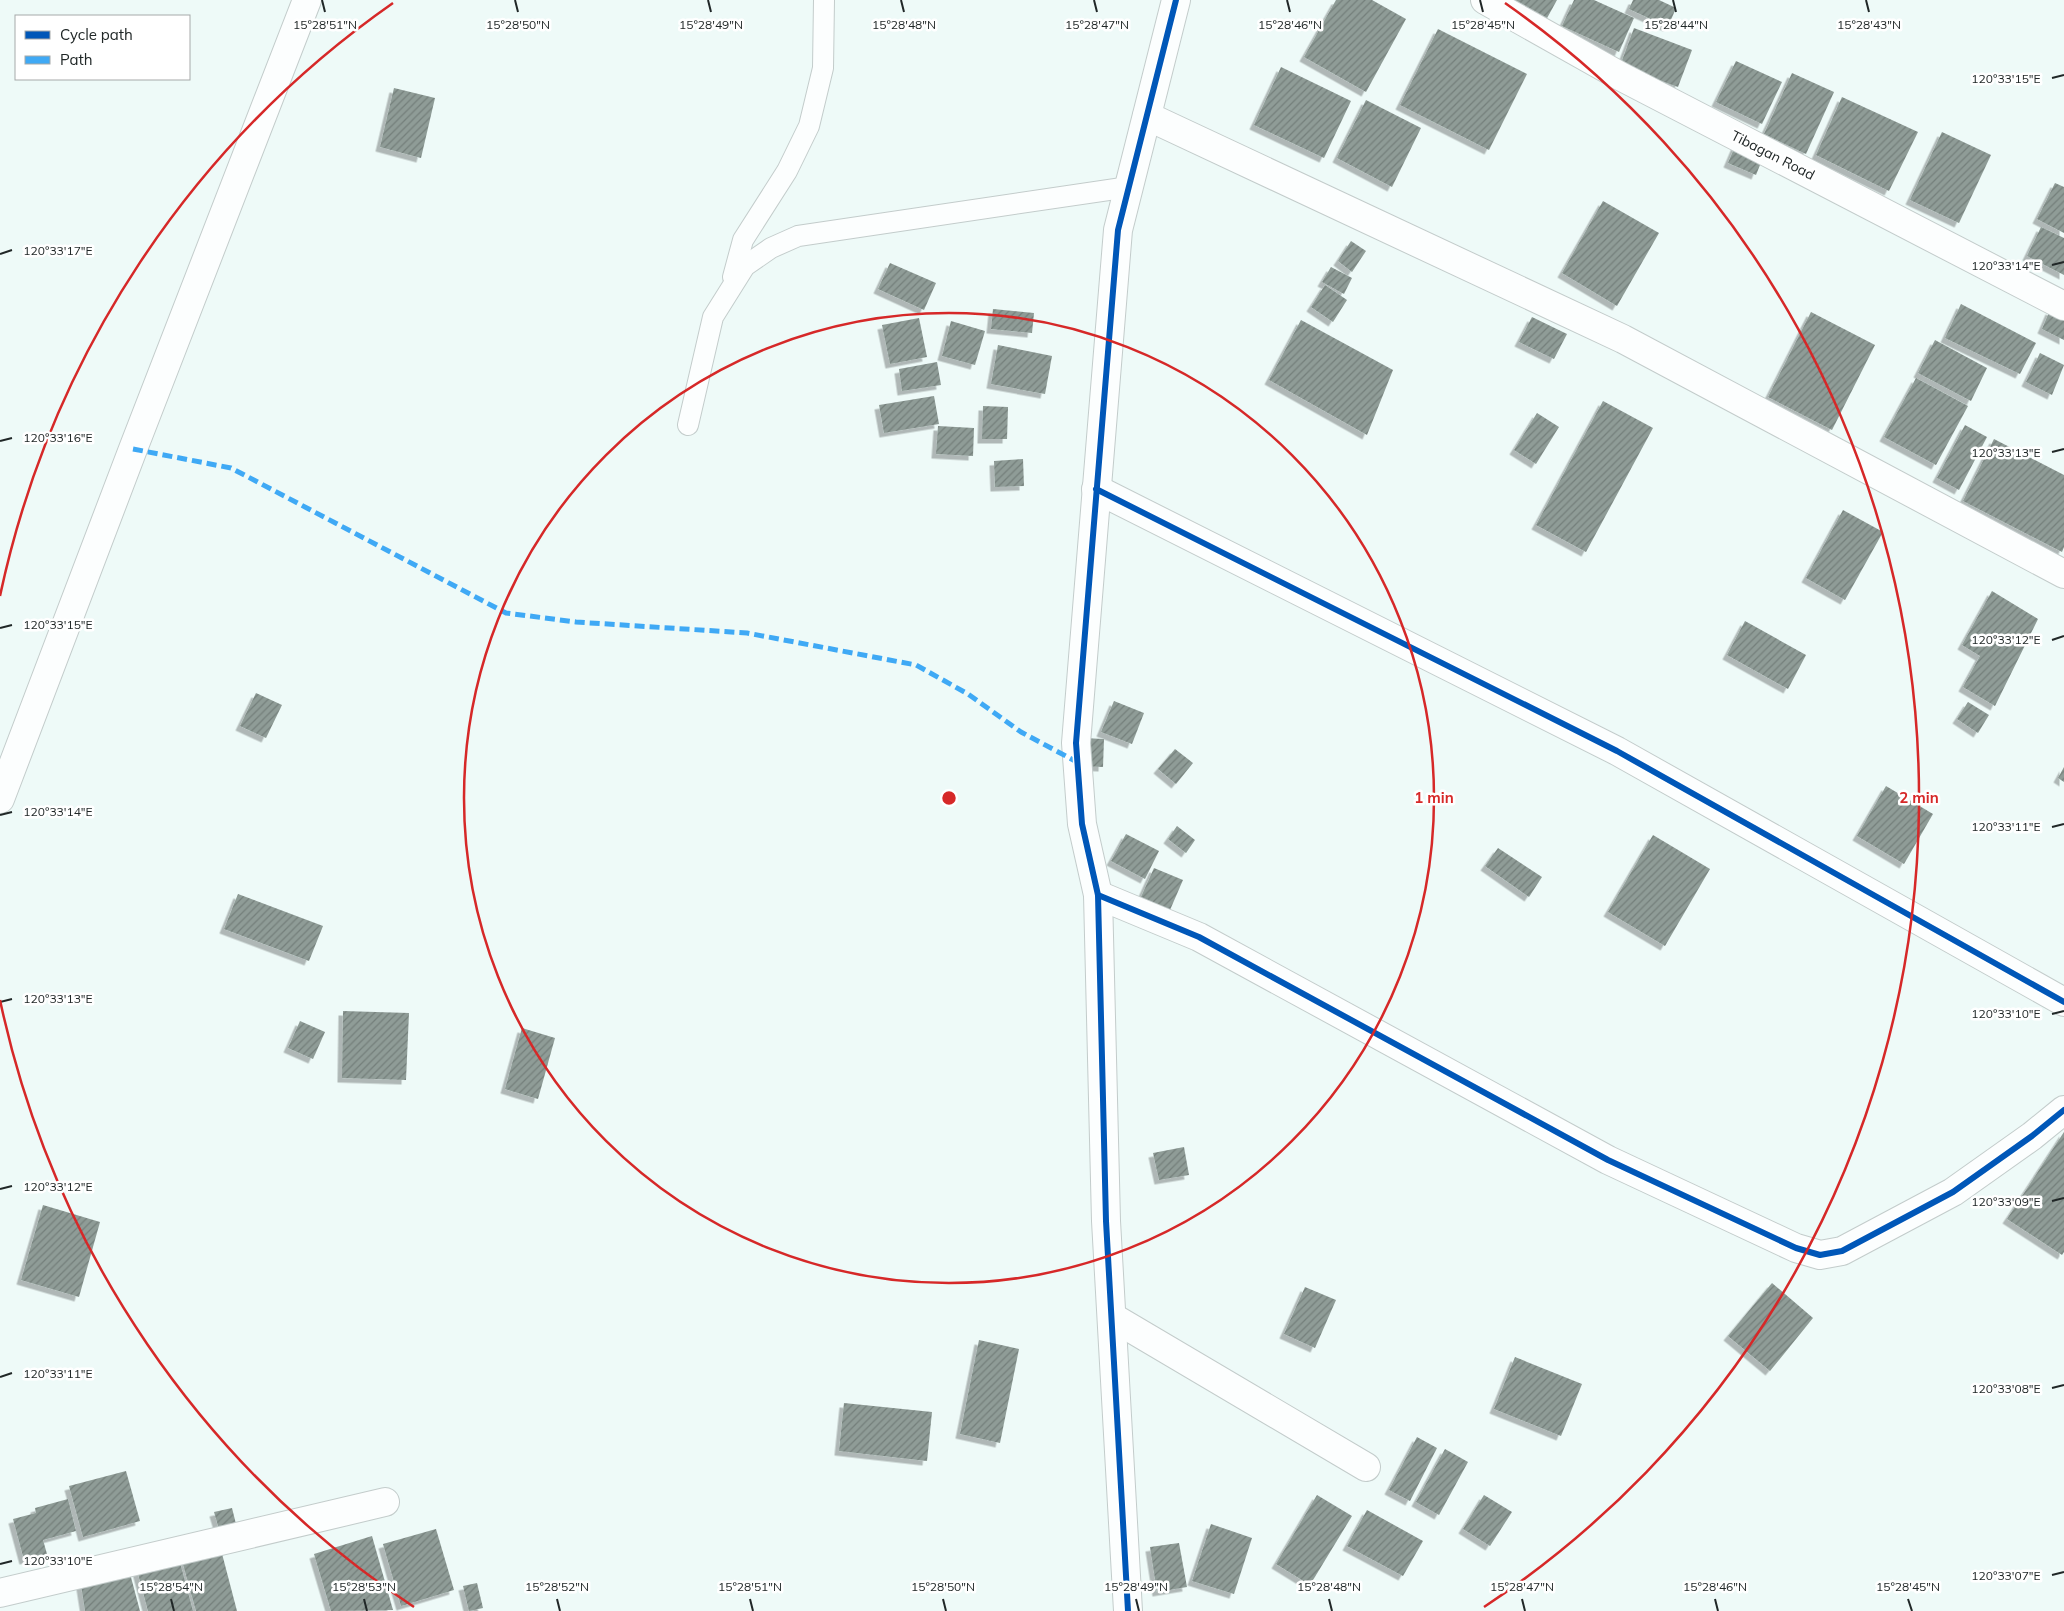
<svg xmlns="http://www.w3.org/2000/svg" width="2064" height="1611" font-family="Mulish,sans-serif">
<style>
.building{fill:url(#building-hatch);filter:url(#shadow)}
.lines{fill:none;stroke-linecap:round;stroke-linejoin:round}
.service-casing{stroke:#c3cccb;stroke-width:22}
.minor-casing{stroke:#c3cccb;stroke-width:30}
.secondary-casing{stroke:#c3cccb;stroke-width:30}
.service{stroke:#fcfefe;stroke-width:20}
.minor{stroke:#fcfefe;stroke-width:28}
.secondary{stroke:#fcfefe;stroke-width:28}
.quiet{stroke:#3fa9f5;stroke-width:5;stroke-dasharray:10 5;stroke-linecap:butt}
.cycleway-casing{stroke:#fff;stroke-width:9}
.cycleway{stroke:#0057b8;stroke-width:6}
.ticks{fill:none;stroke:#202727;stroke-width:2}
.ring{fill:none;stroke:#d62828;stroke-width:2.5}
.labels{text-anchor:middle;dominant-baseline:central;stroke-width:5;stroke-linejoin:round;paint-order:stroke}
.street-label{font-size:14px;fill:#202727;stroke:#fff}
.ticks-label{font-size:12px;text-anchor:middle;fill:#202727;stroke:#fff;stroke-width:5;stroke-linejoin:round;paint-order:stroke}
.centre{fill:#d62828;stroke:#fff;stroke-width:2.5}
.ring-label{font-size:15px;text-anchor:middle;font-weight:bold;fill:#d62828;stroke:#fff;stroke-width:5;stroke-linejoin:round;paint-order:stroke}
</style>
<defs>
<pattern id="building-hatch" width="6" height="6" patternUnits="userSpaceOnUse" patternTransform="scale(1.25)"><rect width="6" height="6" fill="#8f9c97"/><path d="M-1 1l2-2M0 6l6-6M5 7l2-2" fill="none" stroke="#747f7b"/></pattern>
<filter id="shadow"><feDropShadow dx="-4.5" dy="4.5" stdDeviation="0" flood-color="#0004"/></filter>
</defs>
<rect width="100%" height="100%" fill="#eefaf8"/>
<!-- building -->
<g class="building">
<polygon points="1336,0 1372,0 1406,19 1366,92 1304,57"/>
<polygon points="1509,0 1557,0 1546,20"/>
<polygon points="1574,0 1594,0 1634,18 1619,52 1562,26"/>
<polygon points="1633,0 1659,0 1676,8 1668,27 1629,9"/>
<polygon points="1634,28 1692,50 1678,87 1620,66"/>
<polygon points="1438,29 1527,74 1489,150 1400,105"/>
<polygon points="1736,61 1782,82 1762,124 1716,102"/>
<polygon points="1281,67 1351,101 1324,158 1254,125"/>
<polygon points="1792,73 1834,92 1806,154 1764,134"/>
<polygon points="394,88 435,98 421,158 380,147"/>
<polygon points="1842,97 1918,132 1889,191 1816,155"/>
<polygon points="1366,100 1421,128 1392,187 1337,158"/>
<polygon points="1942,132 1991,155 1959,223 1910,200"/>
<polygon points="1736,144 1764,155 1756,175 1728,163"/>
<polygon points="2055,183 2064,187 2064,233 2037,219"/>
<polygon points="1603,201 1659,233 1617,306 1562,273"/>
<polygon points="2041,227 2064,238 2064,275 2027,256"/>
<polygon points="1351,241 1366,251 1352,272 1338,261"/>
<polygon points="890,263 936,283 924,310 878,289"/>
<polygon points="1331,267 1352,278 1344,294 1322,282"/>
<polygon points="1325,285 1347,300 1333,322 1311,307"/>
<polygon points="1961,304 2036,343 2020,374 1945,338"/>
<polygon points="993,309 1034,313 1032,333 991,329"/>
<polygon points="2050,310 2064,317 2064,340 2042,329"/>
<polygon points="1811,312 1875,345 1832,430 1768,397"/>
<polygon points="1532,317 1567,334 1554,359 1519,342"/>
<polygon points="919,318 927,357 890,364 882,325"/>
<polygon points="1301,320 1393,370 1367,435 1269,380"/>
<polygon points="951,321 985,331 975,365 942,356"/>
<polygon points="1935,340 1987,368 1971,401 1918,373"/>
<polygon points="998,345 1052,356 1045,394 991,384"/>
<polygon points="2040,353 2064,365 2052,395 2026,382"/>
<polygon points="937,362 941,385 902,391 899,369"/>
<polygon points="1916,378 1968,406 1936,465 1884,437"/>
<polygon points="934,396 939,424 884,433 879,405"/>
<polygon points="1603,401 1653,428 1586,552 1536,525"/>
<polygon points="983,406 1008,407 1007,439 982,439"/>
<polygon points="1537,413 1559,427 1536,464 1514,450"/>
<polygon points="1965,425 1987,437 1959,490 1937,478"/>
<polygon points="938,426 974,428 973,456 936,454"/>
<polygon points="1994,439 2064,475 2064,547 2062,552 1963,501"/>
<polygon points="1023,459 1024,486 995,487 994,461"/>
<polygon points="1843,510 1883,532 1845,600 1806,578"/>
<polygon points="1992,591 2038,619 1995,706 1963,687 1980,656 1962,645"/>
<polygon points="1745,621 1806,655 1788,689 1727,655"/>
<polygon points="256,693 282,705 266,738 240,726"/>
<polygon points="1114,701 1144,713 1132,744 1101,732"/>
<polygon points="1968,702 1989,715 1978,733 1957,719"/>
<polygon points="1083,738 1104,739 1103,767 1081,766"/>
<polygon points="1175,749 1193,763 1176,784 1158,769"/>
<polygon points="2064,767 2064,782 2058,778"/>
<polygon points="1886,786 1933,814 1904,864 1857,836"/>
<polygon points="1177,826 1195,840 1186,853 1168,839"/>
<polygon points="1126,834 1159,851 1145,879 1111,861"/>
<polygon points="1653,835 1710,869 1665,946 1608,912"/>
<polygon points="1498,848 1542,877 1529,897 1485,866"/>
<polygon points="1154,868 1183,880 1170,910 1141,897"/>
<polygon points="238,894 323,926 309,961 224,929"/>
<polygon points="343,1011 409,1013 406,1080 342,1078"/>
<polygon points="300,1021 325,1032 313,1059 288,1048"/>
<polygon points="522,1028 555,1038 538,1099 505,1089"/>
<polygon points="2064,1132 2064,1252 2062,1255 2007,1219"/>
<polygon points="1184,1147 1189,1175 1159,1180 1153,1153"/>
<polygon points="43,1205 100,1222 79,1297 21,1280"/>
<polygon points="1772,1283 1813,1318 1770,1371 1728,1336"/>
<polygon points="1305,1287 1336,1300 1315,1348 1284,1334"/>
<polygon points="979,1340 1019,1349 1000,1443 960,1434"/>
<polygon points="1515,1357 1582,1384 1561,1436 1494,1409"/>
<polygon points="844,1403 932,1412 927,1461 839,1451"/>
<polygon points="1417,1437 1437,1448 1410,1501 1389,1490"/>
<polygon points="1445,1449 1468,1462 1439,1515 1416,1502"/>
<polygon points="126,1471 140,1521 83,1537 69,1486"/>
<polygon points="1317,1495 1352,1516 1310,1585 1276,1564"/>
<polygon points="1484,1495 1512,1512 1490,1546 1463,1529"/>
<polygon points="68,1499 76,1531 43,1540 47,1554 24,1560 13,1519 36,1513 35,1508"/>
<polygon points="232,1508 236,1524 219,1529 214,1512"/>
<polygon points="1367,1510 1423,1541 1403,1576 1347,1546"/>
<polygon points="1211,1524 1252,1538 1234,1594 1192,1581"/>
<polygon points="436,1529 454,1590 401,1606 383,1544"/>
<polygon points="372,1536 393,1610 331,1611 314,1554"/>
<polygon points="1179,1543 1187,1587 1157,1592 1150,1547"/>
<polygon points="220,1546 237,1611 196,1611 181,1557"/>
<polygon points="178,1555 193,1611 148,1611 136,1566"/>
<polygon points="128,1566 140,1611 85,1611 80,1579"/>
<polygon points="477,1583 483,1608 469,1611 463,1586"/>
</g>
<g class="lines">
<defs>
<g id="service">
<polyline points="733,277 743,240 787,171 809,126 823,68 824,0"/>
<polyline points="688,425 713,317 745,266 771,248 798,236 1129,187"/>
</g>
<g id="minor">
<polyline points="1147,116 1623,339 2064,574"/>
<polyline points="1096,489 1617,751 2064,1002"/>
<polyline points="0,799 133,449 307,0"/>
<polyline points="1098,895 1199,937 1608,1160 1796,1248 1820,1255 1842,1251 1953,1192 2032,1136 2064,1110"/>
<polyline points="1112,1317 1366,1467"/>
<polyline points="0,1593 385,1502"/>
<polyline points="1128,1611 1106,1221 1098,895 1082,824 1076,743 1118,230 1176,0"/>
</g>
<polyline id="secondary" points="1485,0 1620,76 2064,306"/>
</defs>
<!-- service casing -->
<use href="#service" class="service-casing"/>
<!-- minor casing -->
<use href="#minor" class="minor-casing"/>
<!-- secondary casing -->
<use href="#secondary" class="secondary-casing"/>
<!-- service -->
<use href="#service" class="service"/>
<!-- minor -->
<use href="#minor" class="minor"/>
<!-- secondary -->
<use href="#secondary" class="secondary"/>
<!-- quiet -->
<polyline class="quiet" points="133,449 231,468 506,613 576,622 747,633 916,665 968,694 1021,732 1077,762"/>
<defs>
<g id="cycleway">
<polyline points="1096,489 1617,751 2064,1002"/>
<polyline points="1098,895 1199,937 1608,1160 1796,1248 1820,1255 1842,1251 1953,1192 2032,1136 2064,1110"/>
<polyline points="1128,1611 1106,1221 1098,895 1082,824 1076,743 1118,230 1176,0"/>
</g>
</defs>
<!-- cycleway casing -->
<use href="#cycleway" class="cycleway-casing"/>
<!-- cycleway -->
<use href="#cycleway" class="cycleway"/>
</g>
<!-- ticks -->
<path class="ticks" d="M322,0L325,12M515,0L518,12M708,0L711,12M901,0L904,12M1094,0L1097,12M1287,0L1290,12M1480,0L1483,12M1673,0L1676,12M1866,0L1869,12M2052,78L2064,75M0,254L12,250M2052,265L2064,262M0,441L12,438M2052,452L2064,449M0,628L12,625M2052,640L2064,636M0,815L12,812M2052,827L2064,824M0,1002L12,999M2052,1014L2064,1011M0,1189L12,1186M2052,1201L2064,1198M0,1377L12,1373M2052,1388L2064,1385M0,1564L12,1561M2052,1575L2064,1572M171,1599L174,1611M364,1599L367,1611M557,1599L560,1611M750,1599L753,1611M943,1599L946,1611M1136,1599L1139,1611M1329,1599L1332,1611M1522,1599L1525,1611M1715,1599L1718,1611M1908,1599L1912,1611"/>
<!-- distance rings -->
<g class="ring">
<circle cx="949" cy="798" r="485"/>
<path d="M414 1607A970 970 0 0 1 0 1000M0 596A970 970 0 0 1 393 3M1505 3A970 970 0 0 1 1484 1607"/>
</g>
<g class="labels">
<!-- street labels -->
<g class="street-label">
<text transform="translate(1773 155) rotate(27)">Tibagan Road</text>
</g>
</g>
<g class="ticks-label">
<text x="325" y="29">15°28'51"N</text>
<text x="518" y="29">15°28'50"N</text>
<text x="711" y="29">15°28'49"N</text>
<text x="904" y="29">15°28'48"N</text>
<text x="1097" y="29">15°28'47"N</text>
<text x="1290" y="29">15°28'46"N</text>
<text x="1483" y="29">15°28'45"N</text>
<text x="1676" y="29">15°28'44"N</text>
<text x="1869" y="29">15°28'43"N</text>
<text x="2006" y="83">120°33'15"E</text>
<text x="58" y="255">120°33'17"E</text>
<text x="2006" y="270">120°33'14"E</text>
<text x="58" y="442">120°33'16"E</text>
<text x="2006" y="457">120°33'13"E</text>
<text x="58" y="629">120°33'15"E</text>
<text x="2006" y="644">120°33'12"E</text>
<text x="58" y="816">120°33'14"E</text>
<text x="2006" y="831">120°33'11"E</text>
<text x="58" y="1003">120°33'13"E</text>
<text x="2006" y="1018">120°33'10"E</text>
<text x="58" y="1191">120°33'12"E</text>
<text x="2006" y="1206">120°33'09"E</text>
<text x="58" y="1378">120°33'11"E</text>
<text x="2006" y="1393">120°33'08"E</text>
<text x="58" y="1565">120°33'10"E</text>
<text x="2006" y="1580">120°33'07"E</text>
<text x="171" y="1591">15°28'54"N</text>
<text x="364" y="1591">15°28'53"N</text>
<text x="557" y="1591">15°28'52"N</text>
<text x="750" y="1591">15°28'51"N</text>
<text x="943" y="1591">15°28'50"N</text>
<text x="1136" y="1591">15°28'49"N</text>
<text x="1329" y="1591">15°28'48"N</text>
<text x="1522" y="1591">15°28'47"N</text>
<text x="1715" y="1591">15°28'46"N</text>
<text x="1908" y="1591">15°28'45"N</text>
</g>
<circle cx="949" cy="798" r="8" class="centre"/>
<g class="ring-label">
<text x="1434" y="803">1 min</text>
<text x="1919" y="803">2 min</text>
</g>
<!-- legend -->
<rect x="15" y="15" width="175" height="65" fill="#ffffff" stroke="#a6a9a9"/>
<rect x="25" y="31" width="25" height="8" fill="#0057b8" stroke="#a6a9a9"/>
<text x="60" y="40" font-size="15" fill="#202727">Cycle path</text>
<rect x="25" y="56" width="25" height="8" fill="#3fa9f5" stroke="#a6a9a9"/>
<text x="60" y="65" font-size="15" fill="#202727">Path</text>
</svg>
